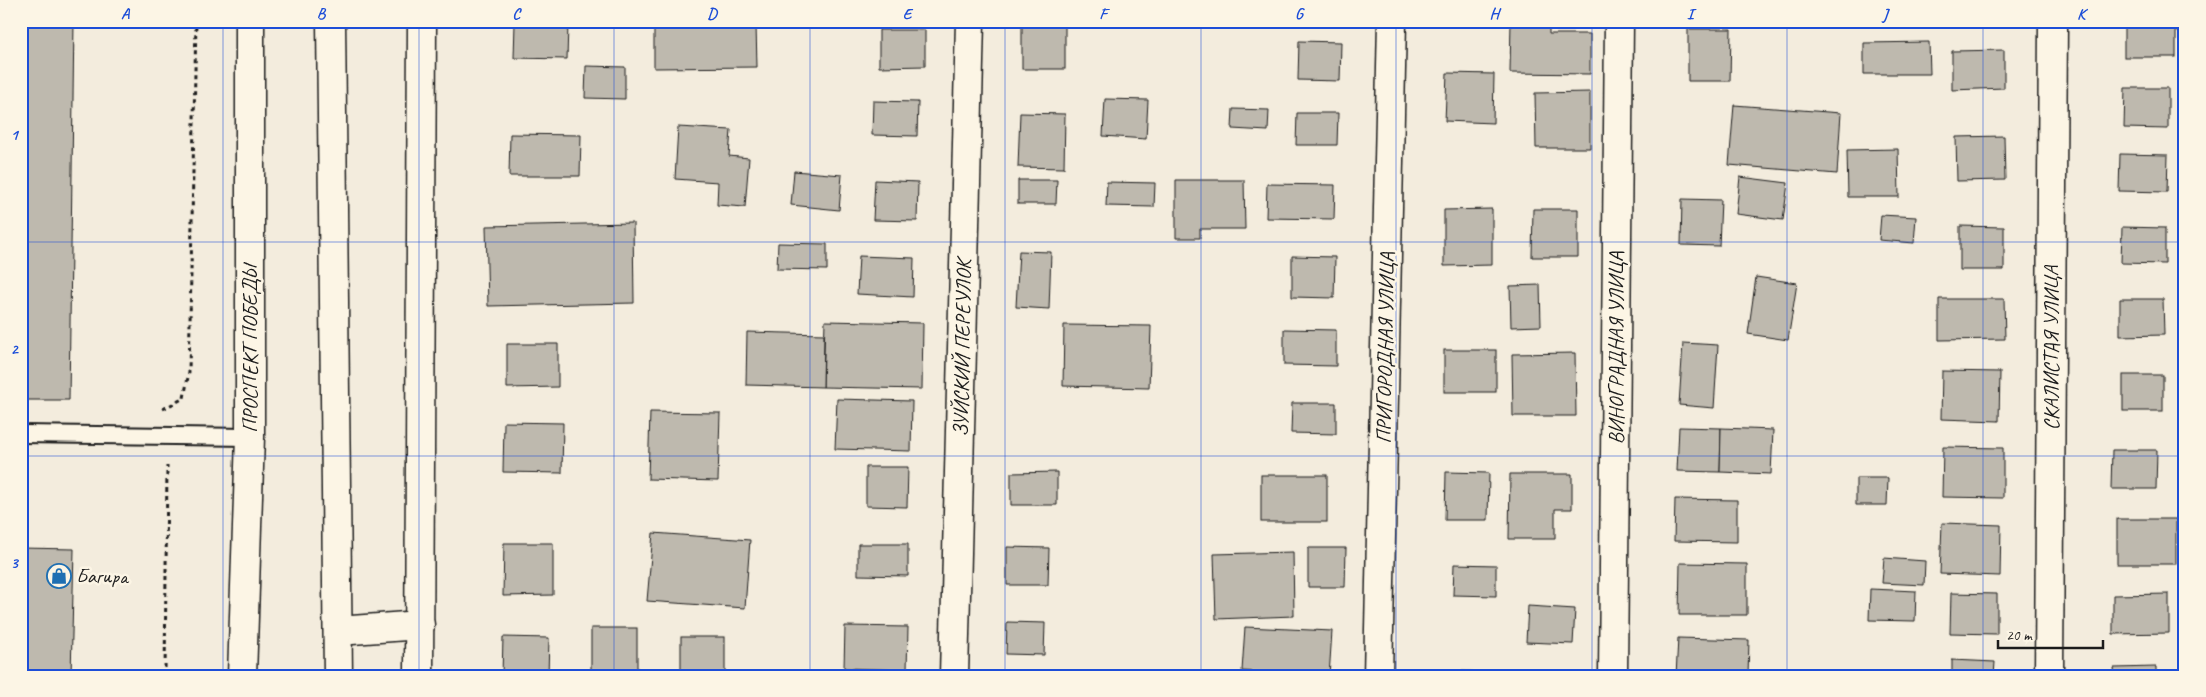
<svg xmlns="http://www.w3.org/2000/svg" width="2206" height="697" font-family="Caveat,sans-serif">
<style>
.building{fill:#beb9ae;stroke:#1c1c1c}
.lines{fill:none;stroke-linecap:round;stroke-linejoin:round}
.lane-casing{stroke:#1c1c1c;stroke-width:20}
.street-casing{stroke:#1c1c1c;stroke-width:31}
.primary-casing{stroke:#1c1c1c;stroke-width:31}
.path{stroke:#1c1c1c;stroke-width:3;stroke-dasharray:4 4;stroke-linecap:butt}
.lane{stroke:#fcf5e5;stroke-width:16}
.street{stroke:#fcf5e5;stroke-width:28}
.primary{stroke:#fcf5e5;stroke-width:28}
.grid{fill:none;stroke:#1d4ed8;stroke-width:1;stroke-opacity:0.55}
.labels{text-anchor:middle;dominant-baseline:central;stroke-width:5;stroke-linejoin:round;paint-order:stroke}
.street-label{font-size:21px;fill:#1c1c1c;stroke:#fcf5e5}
.poi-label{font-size:21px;fill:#1c1c1c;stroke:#fcf5e5;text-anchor:start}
.neatline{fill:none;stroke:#1d4ed8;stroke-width:2}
.grid-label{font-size:16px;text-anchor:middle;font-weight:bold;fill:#1d4ed8}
</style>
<rect width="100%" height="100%" fill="#f3ecdd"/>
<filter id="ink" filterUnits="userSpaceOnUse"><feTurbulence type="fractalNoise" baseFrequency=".02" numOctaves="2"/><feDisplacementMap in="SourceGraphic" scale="10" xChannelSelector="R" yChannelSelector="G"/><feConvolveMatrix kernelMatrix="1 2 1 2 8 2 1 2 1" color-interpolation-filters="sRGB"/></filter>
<g filter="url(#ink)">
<!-- building -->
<g class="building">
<polygon points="21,21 74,21 69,400 21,400"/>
<polygon points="1511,21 1549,21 1549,34 1590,34 1590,74 1510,73"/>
<polygon points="1691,21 1754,21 1754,25 1691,24"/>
<rect x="2124" y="21" width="52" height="36"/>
<polygon points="515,23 568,24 567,59 514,58"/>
<polygon points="756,25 757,67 654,68 654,26"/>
<rect x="1022" y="25" width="43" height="44"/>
<polygon points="1688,29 1731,29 1730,81 1688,81"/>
<polygon points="879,30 925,30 925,66 879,67"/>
<polygon points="1299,41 1341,42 1340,81 1298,80"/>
<polygon points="1929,42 1930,74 1864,74 1864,43"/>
<polygon points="2004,50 2004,88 1952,90 1952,51"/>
<polygon points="586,66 625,67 625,99 585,98"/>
<polygon points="1447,73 1494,74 1493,123 1445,121"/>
<polygon points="2125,88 2168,88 2168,129 2124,128"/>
<polygon points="1590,92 1590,148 1536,148 1535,93"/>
<polygon points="1105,99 1148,100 1146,139 1103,136"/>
<polygon points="873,101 918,102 917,136 872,135"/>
<polygon points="1734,105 1841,113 1837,174 1729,165"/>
<polygon points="1233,109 1269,110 1268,131 1232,129"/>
<polygon points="1020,113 1065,114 1064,168 1018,167"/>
<polygon points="1297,113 1338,113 1337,145 1296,145"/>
<polygon points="678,127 731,130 729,156 749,158 745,207 717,205 718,182 675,179"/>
<polygon points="510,134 581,135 580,176 509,176"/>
<polygon points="2004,136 2005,180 1957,181 1956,137"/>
<polygon points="1898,149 1899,197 1848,197 1847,150"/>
<polygon points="2120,154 2168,155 2167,192 2119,191"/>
<polygon points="794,171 842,175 839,210 791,205"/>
<polygon points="1740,177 1788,183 1783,220 1736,214"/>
<polygon points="875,180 918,182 917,221 873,220"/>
<polygon points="1018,180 1057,180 1056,204 1018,204"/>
<polygon points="1176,180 1244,180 1245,229 1200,229 1200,238 1176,238"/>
<polygon points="1107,182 1155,183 1154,207 1106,206"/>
<polygon points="1267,184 1335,185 1334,219 1266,218"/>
<polygon points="1682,199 1721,200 1719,246 1681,245"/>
<polygon points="1492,209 1492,265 1444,266 1444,210"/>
<polygon points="1533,209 1578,209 1578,257 1532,257"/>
<polygon points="1881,215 1916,217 1914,243 1879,240"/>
<polygon points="633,223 634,303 488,306 486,226"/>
<polygon points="1960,226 2004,227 2004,270 1960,270"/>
<polygon points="2122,227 2165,228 2165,264 2121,263"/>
<polygon points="778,243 827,244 827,270 777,269"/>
<polygon points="1019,251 1051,252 1049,309 1016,307"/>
<polygon points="859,256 914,258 913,297 857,294"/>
<polygon points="1292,256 1335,257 1334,298 1292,297"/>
<polygon points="1756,277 1797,283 1788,340 1748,334"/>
<polygon points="1540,285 1541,326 1511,327 1510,286"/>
<polygon points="1939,299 2004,299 2005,339 1939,340"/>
<polygon points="2120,299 2163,299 2164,335 2120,336"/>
<polygon points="825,321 923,323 922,389 823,387"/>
<polygon points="1064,325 1151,326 1149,388 1063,386"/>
<polygon points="1284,329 1336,330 1336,366 1284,365"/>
<polygon points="747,332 824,334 823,387 746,385"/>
<polygon points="1683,343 1718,345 1714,408 1679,405"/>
<polygon points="507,344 558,344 558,387 507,388"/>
<rect x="1444" y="350" width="52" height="42"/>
<polygon points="1575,353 1576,416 1513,416 1512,354"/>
<polygon points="1942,371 2000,372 1999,421 1941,419"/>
<rect x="2123" y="375" width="40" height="36"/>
<polygon points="837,399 912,401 911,451 835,449"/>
<polygon points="1292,403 1336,403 1336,434 1291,433"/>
<polygon points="650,412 720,413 718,481 648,479"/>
<polygon points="504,422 563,423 562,473 503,472"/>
<polygon points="1679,427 1721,428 1720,472 1677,471"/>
<polygon points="1721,428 1773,430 1771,474 1720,472"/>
<polygon points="1943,447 2003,448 2003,498 1942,497"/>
<polygon points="2112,450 2157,450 2156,489 2111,489"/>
<polygon points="866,467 908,467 907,507 866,506"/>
<polygon points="1057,472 1057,505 1011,505 1011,473"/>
<polygon points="1446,472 1489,473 1488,520 1445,520"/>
<polygon points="1510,474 1572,474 1572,509 1555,509 1555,539 1509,539"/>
<rect x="1261" y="475" width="66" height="47"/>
<polygon points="1856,478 1888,478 1887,505 1856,505"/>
<polygon points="1675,499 1737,500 1737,542 1674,541"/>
<rect x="2117" y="519" width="59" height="45"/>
<polygon points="1942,523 2001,525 2000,576 1940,574"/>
<polygon points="653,533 750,540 745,608 647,601"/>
<polygon points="504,543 553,543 553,595 503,596"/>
<polygon points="858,544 908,544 908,576 858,575"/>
<polygon points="1007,547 1049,548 1048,585 1007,585"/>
<polygon points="21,548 74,549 71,676 21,676"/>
<polygon points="1308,548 1346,548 1345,587 1308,587"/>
<polygon points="1293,552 1294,616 1216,619 1214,554"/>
<polygon points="1884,558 1925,561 1924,585 1882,583"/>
<polygon points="1680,563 1747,564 1747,615 1679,615"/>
<polygon points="1454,564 1496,565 1496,596 1453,595"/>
<polygon points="1870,589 1916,591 1915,621 1869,620"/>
<polygon points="1951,593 1997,594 1997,634 1950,633"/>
<polygon points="2169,594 2169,633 2113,634 2113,595"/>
<polygon points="1528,606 1575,609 1573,644 1526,642"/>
<polygon points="1007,622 1045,623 1044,655 1006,654"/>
<polygon points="845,626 908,627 907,670 844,668"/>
<polygon points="1245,627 1332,631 1329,676 1242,671"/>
<rect x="591" y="628" width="46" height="42"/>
<polygon points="503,637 549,638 548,676 502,676"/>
<rect x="681" y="637" width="44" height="39"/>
<polygon points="1678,638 1749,640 1748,676 1676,676"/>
<polygon points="1952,660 1995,662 1994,676 1952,676"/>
<polygon points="2156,667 2156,676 2115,676 2114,668"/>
<polygon points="1420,670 1493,672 1493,676 1420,676"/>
</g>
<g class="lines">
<defs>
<polyline id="lane" points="21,434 250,437"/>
<g id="street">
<polyline points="338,631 420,625"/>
<polyline points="419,676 422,21"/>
<polyline points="954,676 970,21"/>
<polyline points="1378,676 1392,21"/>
<polyline points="1613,676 1619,21"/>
<polyline points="2049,676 2053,21"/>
</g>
<g id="primary">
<polyline points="331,21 338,676"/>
<polyline points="242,676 250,437 250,21"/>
</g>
</defs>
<!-- lane casing -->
<use href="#lane" class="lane-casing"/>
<!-- street casing -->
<use href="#street" class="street-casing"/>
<!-- primary casing -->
<use href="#primary" class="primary-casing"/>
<!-- path -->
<g class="path">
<polyline points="163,409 184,398 189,372 196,21"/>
<polyline points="165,676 167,466"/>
</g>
<!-- lane -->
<use href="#lane" class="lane"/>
<!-- street -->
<use href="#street" class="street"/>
<!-- primary -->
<use href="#primary" class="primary"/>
</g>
</g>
<!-- grid -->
<path class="grid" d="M223,21V676M419,21V676M614,21V676M810,21V676M1005,21V676M1201,21V676M1396,21V676M1592,21V676M1787,21V676M1983,21V676M21,242H2185M21,456H2185"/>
<!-- icons -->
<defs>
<symbol id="shop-ring" viewBox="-11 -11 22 22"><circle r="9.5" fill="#fcf5e5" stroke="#1f6fb2" stroke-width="1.5"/><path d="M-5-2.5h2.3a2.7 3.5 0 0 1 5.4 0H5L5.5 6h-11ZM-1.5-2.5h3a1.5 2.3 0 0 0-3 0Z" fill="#1f6fb2"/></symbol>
</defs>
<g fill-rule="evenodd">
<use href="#shop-ring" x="45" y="562" width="28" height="28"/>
</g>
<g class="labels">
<!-- street labels -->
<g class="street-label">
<text transform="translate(962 348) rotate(-89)">ЗУЙСКИЙ ПЕРЕУЛОК</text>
<text transform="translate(1385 348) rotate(-89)">ПРИГОРОДНАЯ УЛИЦА</text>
<text transform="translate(1616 348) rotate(-90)">ВИНОГРАДНАЯ УЛИЦА</text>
<text transform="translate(2051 348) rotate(-90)">СКАЛИСТАЯ УЛИЦА</text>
<text transform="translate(250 349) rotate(-90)">ПРОСПЕКТ ПОБЕДЫ</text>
</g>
<!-- poi labels -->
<g class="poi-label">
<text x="76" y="576">Багира</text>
</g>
</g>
<!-- margin -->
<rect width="2206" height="697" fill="none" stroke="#fcf5e5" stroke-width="55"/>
<!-- scale -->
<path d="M1998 640v8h105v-8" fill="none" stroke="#1c1c1c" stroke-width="2.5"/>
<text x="2006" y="640" font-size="15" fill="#1c1c1c" stroke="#fcf5e5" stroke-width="4" paint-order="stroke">20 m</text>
<rect x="28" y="28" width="2150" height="642" class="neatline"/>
<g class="grid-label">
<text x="125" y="19">A</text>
<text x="321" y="19">B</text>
<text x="516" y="19">C</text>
<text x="712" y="19">D</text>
<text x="907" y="19">E</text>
<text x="1103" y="19">F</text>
<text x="1299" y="19">G</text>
<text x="1494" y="19">H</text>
<text x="1690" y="19">I</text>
<text x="1885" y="19">J</text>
<text x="2081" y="19">K</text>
<text x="14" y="140">1</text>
<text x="14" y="354">2</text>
<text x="14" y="568">3</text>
</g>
</svg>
